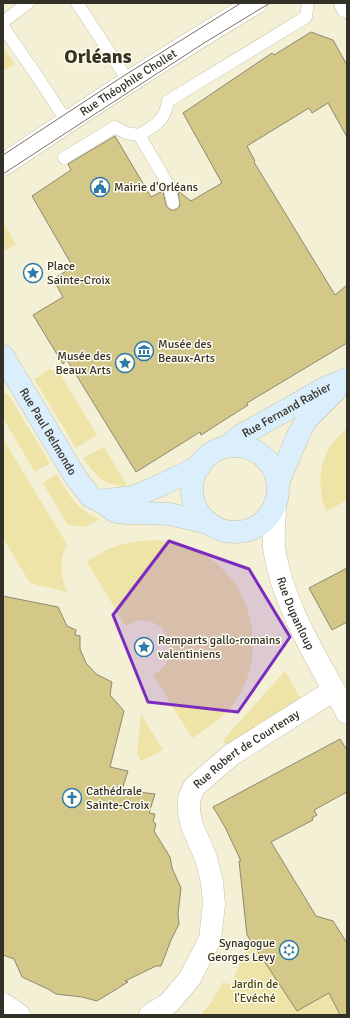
<svg xmlns="http://www.w3.org/2000/svg" width="350" height="1018" font-family="Signika,sans-serif">
<style>
.green{fill:#eee4a8}
.building{fill:#d3c888;stroke:#8d8971}
.lines{fill:none;stroke-linecap:round;stroke-linejoin:round}
.lane-casing{stroke:#c6c2a8;stroke-width:13}
.street-casing{stroke:#c6c2a8;stroke-width:23}
.secondary-casing{stroke:#c6c2a8;stroke-width:23}
.lane{stroke:#fff;stroke-width:12}
.street{stroke:#fff;stroke-width:22}
.secondary{stroke:#daeefc;stroke-width:22}
.tram{stroke:#767363;stroke-width:1}
.marked{fill:#7b2cbf;fill-opacity:0.2;stroke:#7b2cbf;stroke-width:3;stroke-linejoin:round}
.labels{text-anchor:middle;dominant-baseline:central;stroke-width:3;stroke-linejoin:round;paint-order:stroke}
.street-label{font-size:12px;fill:#333127;stroke:#fffdf2}
.poi-label{font-size:12px;fill:#333127;stroke:#fffdf2;text-anchor:start}
.park-label{font-size:12px;fill:#4b4310;stroke:#fffdf2}
.town-label{font-size:20px;font-weight:bold;fill:#37331e;stroke:#fffdf2}
</style>
<rect width="100%" height="100%" fill="#f4f0d6"/>
<!-- green -->
<g class="green">
<polygon points="3,47 15,64 3,71"/>
<polygon points="3,222 16,244 3,252"/>
<polygon points="50,369 60,374 97,435 76,448 34,379"/>
<polygon points="3,391 9,396 50,463 35,472 3,418"/>
<path d="M347,429V500L326,512C315,481 319,449 347,429Z"/>
<path d="M3,439L67,544C59,560 60,576 67,592L30,583L3,538Z"/>
<path d="M104,447L127,486C104,486 96,476 83,458Z"/>
<path d="M57,474C69,495 76,510 100,519L85,527L68,525L43,483Z"/>
<path d="M158,540C174,543 189,546 204,555C257,585 269,663 230,708C219,721 206,729 192,738L153,675C158,672 165,667 167,662C175,645 166,624 147,621C139,619 132,622 126,626L87,562C111,544 130,541 158,540Z"/>
<polygon points="285,671 302,701 227,747 223,740"/>
<polygon points="141,714 163,750 141,761 137,754"/>
<polygon points="250,938 297,1011 329,993 340,1015 201,1015 212,1001 223,982 231,985"/>
</g>
<!-- building -->
<g class="building">
<polygon points="311,32 333,40 347,65 347,137 328,103 312,113 309,108 247,146 255,161 254,162 335,295 347,285 347,343 247,403 248,405 201,435 200,432 136,472 67,360 63,364 33,315 63,297 53,279 73,267 32,196 71,170 68,164 115,136 151,197 163,191 166,205 168,208 171,210 175,210 180,206 178,191 191,201 222,183 183,113 272,53 274,55"/>
<polygon points="347,568 347,622 332,630 309,588"/>
<polygon points="3,596 58,607 67,626 76,630 75,635 80,636 80,649 86,663 96,674 112,682 110,695 124,711 110,767 128,771 122,790 155,794 149,813 155,814 153,821 156,824 154,831 170,857 172,868 181,888 178,914 179,924 171,940 161,966 156,966 125,981 128,982 97,1001 82,997 56,994 48,989 22,977 14,959 3,955"/>
<polygon points="340,739 347,750 347,792 314,810 317,815 312,818 313,820 271,842 316,916 333,921 347,943 347,1015 340,1015 329,993 297,1011 247,935 239,861 241,861 225,827 213,807"/>
</g>
<g class="lines">
<defs>
<g id="lane">
<polyline points="77,3 129,82"/>
<polyline points="3,22 28,3"/>
<polyline points="3,27 35,73 67,122"/>
<path d="M139,135C156,124 164,123 168,101L306,17L308,3"/>
<polyline points="64,158 115,127 126,133 139,135 169,186 173,203"/>
</g>
<g id="street">
<polyline points="345,3 347,7"/>
<path id="s1" d="M3,165C86,109 170,54 256,3"/>
<path id="s2" d="M275,504C275,518 273,533 274,547C282,605 319,662 347,713"/>
<polyline points="3,1004 19,1015"/>
<path id="s3" d="M150,1015L169,1003L190,978L210,939L214,904L212,882L206,858L192,826L189,812V799L194,787L231,755L334,690"/>
</g>
<g id="secondary">
<path id="s4" d="M3,356L76,478L91,497L100,501L116,512L127,513H145L169,514L209,523"/>
<path id="s5" d="M228,446L240,436L325,388L347,379"/>
<circle cx="235" cy="489" r="43"/>
<polyline points="278,483 299,433 307,419 335,391"/>
<polyline points="100,501 133,497 161,485 200,466"/>
</g>
</defs>
<!-- lane casing -->
<use href="#lane" class="lane-casing"/>
<!-- street casing -->
<use href="#street" class="street-casing"/>
<!-- secondary casing -->
<use href="#secondary" class="secondary-casing"/>
<!-- lane -->
<use href="#lane" class="lane"/>
<!-- street -->
<use href="#street" class="street"/>
<!-- secondary -->
<use href="#secondary" class="secondary"/>
<!-- tram -->
<g class="tram">
<polyline points="3,155 125,75 241,3"/>
<polyline points="3,174 204,43 270,3"/>
</g>
</g>
<!-- marked area -->
<path class="marked" d="M169,541L249,569L290,637L238,712L148,702L113,615Z"/>
<!-- icons -->
<defs>
<symbol id="civic-ring" viewBox="-11 -11 22 22"><circle r="9.5" fill="#fffdf2" stroke="#2c79ab" stroke-width="1.5"/><path d="M-.6-6.5H3V-4.5H.6V-3L4-1V1h2V6H-6V1h2V-1L-.6-3ZM-1.2 2.5V6h2.4V2.5Z" fill="#2c79ab"/></symbol>
<symbol id="sight-ring" viewBox="-11 -11 22 22"><circle r="9.5" fill="#fffdf2" stroke="#2c79ab" stroke-width="1.5"/><path d="M0-6L1.8-2.2L6-1.7L2.9 1.2L3.7 5.4L0 3.3L-3.7 5.4L-2.9 1.2L-6-1.7L-1.8-2.2Z" fill="#2c79ab"/></symbol>
<symbol id="museum-ring" viewBox="-11 -11 22 22"><circle r="9.5" fill="#fffdf2" stroke="#2c79ab" stroke-width="1.5"/><path d="M0-6L6-3V-2H-6V-3ZM-5-1h2V3h-2ZM-1-1h2V3h-2ZM3-1h2V3H3ZM-6 4H6V6H-6Z" fill="#2c79ab"/></symbol>
<symbol id="church-ring" viewBox="-11 -11 22 22"><circle r="9.5" fill="#fffdf2" stroke="#2c79ab" stroke-width="1.5"/><path d="M-1.2-6h2.4v3.5h3.3v2.4h-3.3V6h-2.4V-.1h-3.3v-2.4h3.3Z" fill="#2c79ab"/></symbol>
<symbol id="synagogue-ring" viewBox="-11 -11 22 22"><circle r="9.5" fill="#fffdf2" stroke="#2c79ab" stroke-width="1.5"/><path d="M0-6.5L5.6 3.2H-5.6ZM0 6.5L5.6-3.2H-5.6Z" fill="#2c79ab"/></symbol>
</defs>
<g fill-rule="evenodd">
<use href="#civic-ring" x="89" y="176" width="22" height="22"/>
<use href="#sight-ring" x="22" y="262" width="22" height="22"/>
<use href="#museum-ring" x="133" y="340" width="22" height="22"/>
<use href="#sight-ring" x="114" y="352" width="22" height="22"/>
<use href="#sight-ring" x="133" y="636" width="22" height="22"/>
<use href="#church-ring" x="61" y="787" width="22" height="22"/>
<use href="#synagogue-ring" x="278" y="939" width="22" height="22"/>
</g>
<g class="labels">
<!-- street labels -->
<g class="street-label">
<text stroke="none"><textPath href="#s1" startOffset="150">Rue Théophile Chollet</textPath></text>
<text stroke="none"><textPath href="#s5" startOffset="69">Rue Fernand Rabier</textPath></text>
<text stroke="none"><textPath href="#s4" startOffset="88">Rue Paul Belmondo</textPath></text>
<text stroke="none"><textPath href="#s2" startOffset="113">Rue Dupanloup</textPath></text>
<text stroke="none"><textPath href="#s3" startOffset="321">Rue Robert de Courtenay</textPath></text>
</g>
<!-- poi labels -->
<g class="poi-label">
<text x="114" y="187">Mairie d'Orléans</text>
<text x="47" y="266">Place<tspan x="47" dy="14">Sainte-Croix</tspan></text>
<text x="158" y="344">Musée des<tspan x="158" dy="14">Beaux-Arts</tspan></text>
<text x="111" y="356" text-anchor="end">Musée des<tspan x="111" dy="14">Beaux Arts</tspan></text>
<text x="158" y="640">Remparts gallo-romains<tspan x="158" dy="14">valentiniens</tspan></text>
<text x="86" y="791">Cathédrale<tspan x="86" dy="14">Sainte-Croix</tspan></text>
<text x="275" y="943" text-anchor="end">Synagogue<tspan x="275" dy="14">Georges Levy</tspan></text>
</g>
<!-- park labels -->
<g class="park-label">
<text x="255" y="984">Jardin de<tspan x="255" dy="14">l'Evéché</tspan></text>
</g>
<!-- town labels -->
<g class="town-label">
<text x="98" y="56">Orléans</text>
</g>
</g>
<!-- border -->
<rect width="350" height="1018" fill="none" stroke="#333127" stroke-width="8"/>
</svg>
